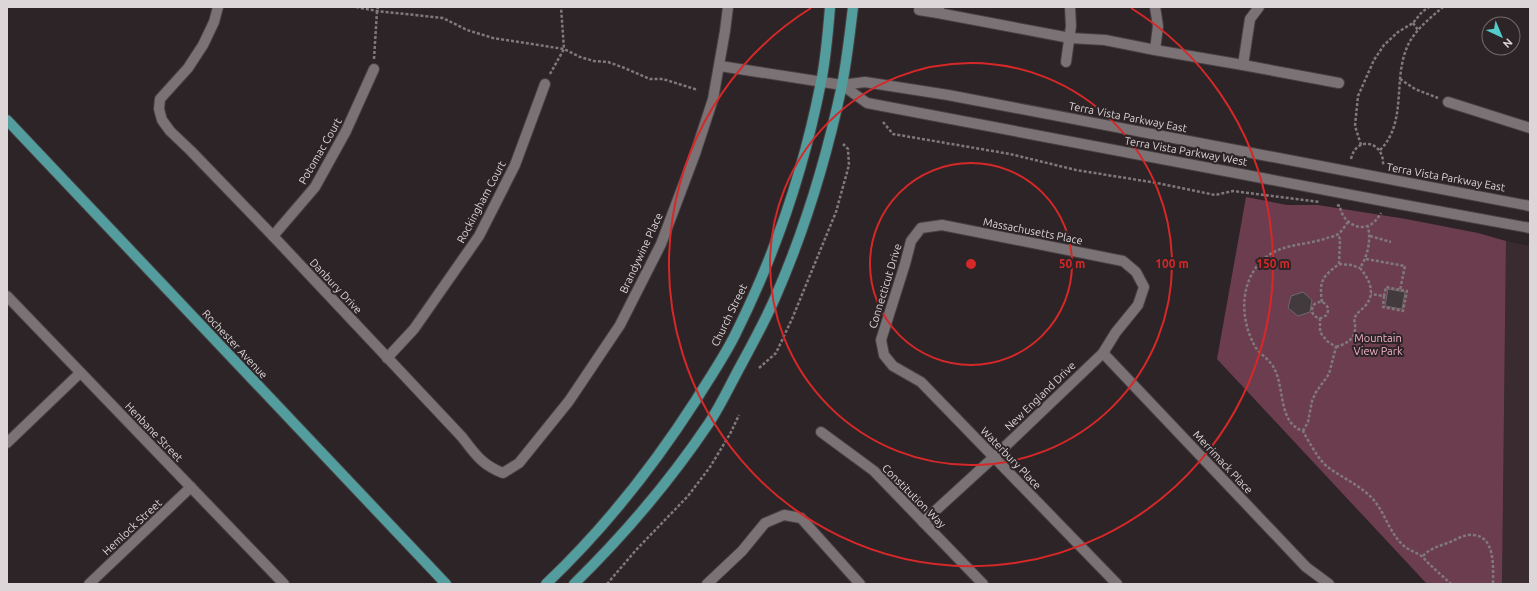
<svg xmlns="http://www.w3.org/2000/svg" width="1537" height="591" font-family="Ubuntu,sans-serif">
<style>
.built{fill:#392b30}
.green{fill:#6c3d4f}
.building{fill:#433a3d;stroke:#70676a}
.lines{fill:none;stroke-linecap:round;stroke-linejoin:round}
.minor-casing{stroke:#484143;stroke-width:12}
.major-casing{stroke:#484143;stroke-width:12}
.path{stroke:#80797b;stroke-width:2.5;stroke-dasharray:3 2;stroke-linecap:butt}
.minor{stroke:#7b7275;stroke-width:10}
.major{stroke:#549d9e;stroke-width:10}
.ring{fill:none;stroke:#d62828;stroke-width:2}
.labels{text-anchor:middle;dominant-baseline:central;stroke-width:4;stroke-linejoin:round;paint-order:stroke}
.street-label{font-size:11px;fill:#dcd6d8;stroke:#2c2426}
.park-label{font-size:11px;fill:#f5b1c9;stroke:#2c2426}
.centre{fill:#d62828;stroke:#2c2426;stroke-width:2}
.ring-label{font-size:12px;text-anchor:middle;font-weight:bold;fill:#d62828;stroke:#2c2426;stroke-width:4;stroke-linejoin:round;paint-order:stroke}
</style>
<rect width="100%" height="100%" fill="#2c2426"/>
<!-- built -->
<polygon class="built" points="1506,241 1530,246 1530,584 1502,584"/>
<!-- green -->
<polygon class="green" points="1246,197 1287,205 1318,205 1406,219 1478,233 1506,241 1502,584 1427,584 1217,359"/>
<!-- building -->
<g class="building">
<polygon points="1388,289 1405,292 1402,309 1385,306"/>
<polygon points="1303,292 1312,300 1310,312 1298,316 1288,308 1291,296"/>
</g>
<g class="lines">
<defs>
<g id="minor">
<path d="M218,7L214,22L203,45L188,68L160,99L159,109L162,120L170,131L191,151L273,236L462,437C475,454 482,465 503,473L519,463L569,401L620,325L661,244L695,154L713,99L725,31L728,7"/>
<polyline points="939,7 938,13 1070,38 1105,40 1155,50 1243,65 1250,19 1259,7"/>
<polyline points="919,10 938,13"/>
<polyline points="1155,50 1158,26 1155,7"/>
<polyline points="1066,62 1071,26 1070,7"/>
<polyline points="1243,65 1339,83"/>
<polyline points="720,66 842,85 865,82 948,95 1530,206"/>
<polyline points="842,85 867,103 1399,204 1530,228"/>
<polyline points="1448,102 1530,128"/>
<polyline points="273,236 315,187 346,131 374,69"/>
<polyline points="7,296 284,584"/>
<polyline points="1103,353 1306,567 1329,584"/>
<polyline points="387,358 414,329 479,236 515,165 545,84"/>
<polyline points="821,432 874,471 983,584"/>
<polyline points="7,443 80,373"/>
<polyline points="923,522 994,457 1103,353 1116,332 1138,305 1144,287 1136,272 1123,261 942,225 921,228 911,241 905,264 881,340 884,355 893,366 921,382 1117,584"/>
<polyline points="89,584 191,487"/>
<polyline points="707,584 742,551 765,523 784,515 801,518 860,584"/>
</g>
<g id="major">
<polyline points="7,120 446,584"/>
<path d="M546,584C604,529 653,467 696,400C709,379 724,357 735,335C775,255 804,169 821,82C826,58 828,32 830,7"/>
<path d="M574,584C624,535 670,481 709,423C721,405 730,385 741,365C753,343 765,321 775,298C804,232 827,156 842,85C847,59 850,33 853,7"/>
</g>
</defs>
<!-- minor casing -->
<use href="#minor" class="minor-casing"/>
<!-- major casing -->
<use href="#major" class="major-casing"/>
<!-- path -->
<g class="path">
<polyline points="356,7 377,11 443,18 467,30 493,38 564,49 580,57 594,61 608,62 622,67 650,79 663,79 698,90"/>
<polyline points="1413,23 1418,30"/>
<polyline points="374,59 377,11 378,7"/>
<polyline points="550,74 564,49 561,7"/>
<polyline points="1400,79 1415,89 1438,98"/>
<polyline points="883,122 893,134 1010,154 1076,170 1157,183 1215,195 1233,191 1320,202"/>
<polyline points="1361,145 1355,126 1358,96 1374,60 1384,45 1398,32 1413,23 1422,12 1429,7"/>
<path d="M1380,150C1408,122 1392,79 1408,45C1415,30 1430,18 1443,7"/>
<path d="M1351,159C1356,135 1385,141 1383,166"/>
<path d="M1337,205L1340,206C1341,219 1356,232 1370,225C1375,222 1378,218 1381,213"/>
<path d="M1348,222C1345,226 1342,231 1338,234C1336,236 1330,237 1327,238C1302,247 1277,242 1258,265C1239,288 1241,323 1256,348C1261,355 1270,360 1274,368C1285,388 1278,423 1303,431C1309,442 1319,461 1329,468C1343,478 1359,485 1372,498C1385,512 1389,533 1404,546C1411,552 1421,553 1426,561L1451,584"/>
<polyline points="1370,236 1391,242"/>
<polyline points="1366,259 1405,266 1400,290 1386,287 1384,296 1371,294"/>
<polyline points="1339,264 1351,265 1360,268"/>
<polyline points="1384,296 1383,307 1403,311 1407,291 1400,290"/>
<path d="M1322,302C1319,281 1322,277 1339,264L1340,239L1338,235"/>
<circle cx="1320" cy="310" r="8"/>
<polyline points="1320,318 1320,332 1327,341 1336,347"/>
<path d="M1336,347C1352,342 1358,335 1354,319C1357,312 1362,310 1366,305C1376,292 1369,279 1360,268C1368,255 1371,241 1368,226"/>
<polyline points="759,368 776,353 792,319 836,212 849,165 848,149 843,144"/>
<polyline points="1303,431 1308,422 1312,401 1316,392 1329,374 1336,347"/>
<path d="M1423,556C1430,548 1440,546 1450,542C1457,539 1465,534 1473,535C1496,536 1493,569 1493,584"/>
<polyline points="607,584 636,550 688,496 710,467 730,434 739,415"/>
</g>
<!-- minor -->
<use href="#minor" class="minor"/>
<!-- major -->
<use href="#major" class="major"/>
</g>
<!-- distance rings -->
<g class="ring">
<circle cx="971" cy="264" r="101"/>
<circle cx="971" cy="264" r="201"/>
<path d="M1131 8A302 302 0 1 1 811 8"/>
</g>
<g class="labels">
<!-- street labels -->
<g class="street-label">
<text transform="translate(1128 117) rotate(11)">Terra Vista Parkway East</text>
<text transform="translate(320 151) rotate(-60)">Potomac Court</text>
<text transform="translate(1186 151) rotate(10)">Terra Vista Parkway West</text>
<text transform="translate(1446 177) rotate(10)">Terra Vista Parkway East</text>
<text transform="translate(481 202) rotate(-62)">Rockingham Court</text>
<text transform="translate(1033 231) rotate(11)">Massachusetts Place</text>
<text transform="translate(641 253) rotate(-65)">Brandywine Place</text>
<text transform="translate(336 286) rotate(47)">Danbury Drive</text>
<text transform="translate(885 286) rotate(-73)">Connecticut Drive</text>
<text transform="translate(729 315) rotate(-64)">Church Street</text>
<text transform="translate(235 344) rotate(47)">Rochester Avenue</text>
<text transform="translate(1040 396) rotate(-44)">New England Drive</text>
<text transform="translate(154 432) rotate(46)">Henbane Street</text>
<text transform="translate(1011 458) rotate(46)">Waterbury Place</text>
<text transform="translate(1223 462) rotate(47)">Merrimack Place</text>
<text transform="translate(914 496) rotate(45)">Constitution Way</text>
<text transform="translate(132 527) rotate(-43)">Hemlock Street</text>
</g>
<!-- park labels -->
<g class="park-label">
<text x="1378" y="338">Mountain<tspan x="1378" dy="13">View Park</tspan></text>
</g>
</g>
<circle cx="971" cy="264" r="6" class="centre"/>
<g class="ring-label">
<text x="1072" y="268">50 m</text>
<text x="1172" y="268">100 m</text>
<text x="1273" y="268">150 m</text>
</g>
<!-- border -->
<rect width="1537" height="591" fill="none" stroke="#dcd6d8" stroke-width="16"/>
<!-- north arrow -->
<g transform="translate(1501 36) rotate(136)"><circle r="19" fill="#2c2426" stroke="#726b6d"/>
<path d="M0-3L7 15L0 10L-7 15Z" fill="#52cdcc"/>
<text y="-6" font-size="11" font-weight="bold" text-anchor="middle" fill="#dcd6d8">N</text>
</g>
</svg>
